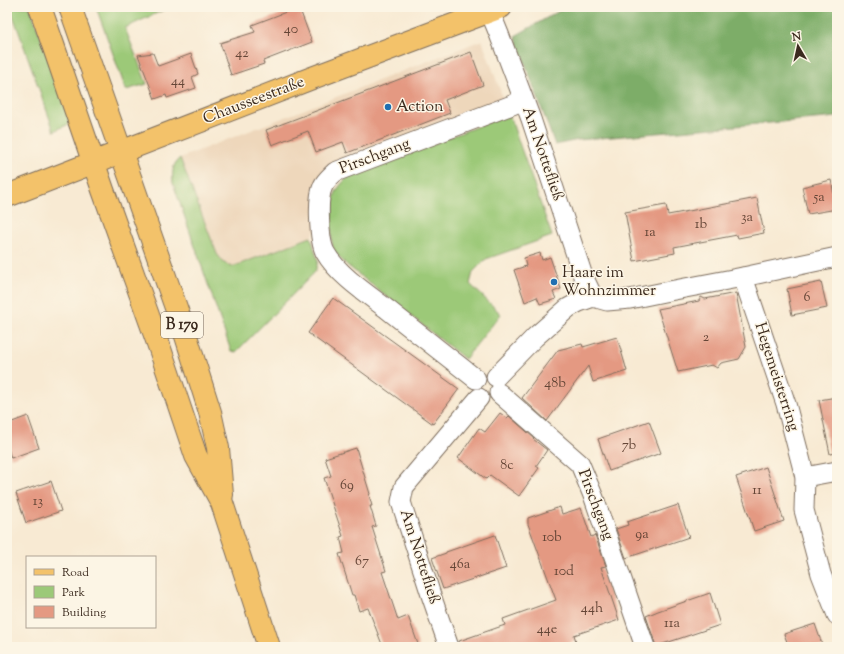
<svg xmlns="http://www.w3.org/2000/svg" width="844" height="654" font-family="'Sorts Mill Goudy',serif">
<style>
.built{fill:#eed7bb}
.green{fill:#9cc978;stroke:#6c7a4b}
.forest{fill:#7dad68;stroke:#5c6c43}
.building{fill:#e49982}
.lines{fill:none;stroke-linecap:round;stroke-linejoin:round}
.minor-casing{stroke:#7d6d5d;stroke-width:21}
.major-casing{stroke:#7d6d5d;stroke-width:24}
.minor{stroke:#fff;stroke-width:19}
.major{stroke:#f3c26a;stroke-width:22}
.poi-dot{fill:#1f6fb2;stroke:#fcf5e5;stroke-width:1.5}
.labels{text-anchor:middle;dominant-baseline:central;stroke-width:3;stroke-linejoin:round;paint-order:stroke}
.number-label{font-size:14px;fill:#654637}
.shield{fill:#fcf5e5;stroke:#75675a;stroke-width:1}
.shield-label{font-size:15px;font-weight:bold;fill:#3b2a1e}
.street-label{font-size:16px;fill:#3b2a1e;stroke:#fcf5e5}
.poi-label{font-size:16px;fill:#3b2a1e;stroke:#fcf5e5;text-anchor:start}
</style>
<rect width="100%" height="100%" fill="#fcf5e5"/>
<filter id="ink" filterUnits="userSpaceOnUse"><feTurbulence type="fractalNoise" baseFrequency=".025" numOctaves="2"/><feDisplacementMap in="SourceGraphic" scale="8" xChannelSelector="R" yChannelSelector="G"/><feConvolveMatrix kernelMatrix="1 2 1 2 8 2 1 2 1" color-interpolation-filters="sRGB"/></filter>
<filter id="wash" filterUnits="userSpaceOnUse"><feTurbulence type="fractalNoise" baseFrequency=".012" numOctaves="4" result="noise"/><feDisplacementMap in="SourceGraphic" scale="16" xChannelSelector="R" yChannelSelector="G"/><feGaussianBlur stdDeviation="0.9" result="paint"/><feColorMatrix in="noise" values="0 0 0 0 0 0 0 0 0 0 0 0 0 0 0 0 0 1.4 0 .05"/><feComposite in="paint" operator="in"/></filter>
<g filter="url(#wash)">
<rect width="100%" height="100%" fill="#f8ead3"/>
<!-- built -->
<polygon class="built" points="482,40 504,101 333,169 316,230 311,237 232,267 223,263 217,254 180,158"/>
<!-- green -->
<g class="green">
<polygon points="10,7 30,7 71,123 54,131"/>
<polygon points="96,7 170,7 125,28 147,84 126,90"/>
<path d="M509,114L552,236L486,259L473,272L470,284L501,314L465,359L347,265C342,260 336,255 333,248C330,238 332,201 336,192C339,186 343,182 348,177Z"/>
<path d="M180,158L217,254L224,263L232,267L311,237L318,261L315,272L236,352L231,351L173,183C172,174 172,164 180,158Z"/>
</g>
<!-- forest -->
<polygon class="forest" points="566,7 837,7 837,117 578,140 555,145 515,36"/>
<g id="blocks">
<!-- building -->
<g class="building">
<polygon points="299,7 312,42 263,61 264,64 231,75 220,43 255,32 252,25"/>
<polygon points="471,52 483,85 445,100 450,113 347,153 343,142 316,152 308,131 272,145 266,130"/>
<polygon points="153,53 158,66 191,54 198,74 192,77 196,88 167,98 166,95 155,99 138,55"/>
<polygon points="831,180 837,209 808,214 802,187"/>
<polygon points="757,198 764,233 738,238 737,235 674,247 675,253 634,261 625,212 666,205 668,215"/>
<polygon points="540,253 542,260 550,257 561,289 553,292 556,299 540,304 537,297 525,302 514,270 526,266 524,258"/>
<polygon points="821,282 827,308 792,315 787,289"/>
<polygon points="736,293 746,347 739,359 721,363 717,368 712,365 678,372 658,309 699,301 701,297 705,299"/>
<polygon points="333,298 459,389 433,424 308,333"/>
<polygon points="617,337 627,371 593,382 588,366 547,421 522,398 558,350 582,344 583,347"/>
<polygon points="837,397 837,453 830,454 819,400"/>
<polygon points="500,413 507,418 509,416 534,438 533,439 547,450 536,466 539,468 519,496 490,475 486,479 458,458 479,428 485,432"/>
<polygon points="28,416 39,448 11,458 7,445 7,424"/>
<polygon points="649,421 661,453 609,471 598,439"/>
<polygon points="356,448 370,494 369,495 372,506 370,506 376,526 372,527 386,571 382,572 398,620 408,616 419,647 383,647 368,608 359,611 354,595 352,595 339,554 344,553 340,537 343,536 324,478 331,476 325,458"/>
<polygon points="766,467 784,521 754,531 736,477"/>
<polygon points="51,481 61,511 26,523 16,493"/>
<polygon points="678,505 689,537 626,558 616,529 628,525 627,522"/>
<polygon points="560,507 562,514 581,508 591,537 595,535 606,566 601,567 619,620 574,635 576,641 558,647 460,647 459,641 505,625 503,619 556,600 528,524 528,518"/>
<polygon points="495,535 506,568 443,589 432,558 446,553 446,552"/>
<polygon points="710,593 720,625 669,642 656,646 646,616 658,611"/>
<polygon points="815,624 823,647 789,647 784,634"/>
</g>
</g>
</g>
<g filter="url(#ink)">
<use href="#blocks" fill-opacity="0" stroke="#7d6d5d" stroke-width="1"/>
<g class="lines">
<defs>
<g id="minor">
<polyline points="490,12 499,34 531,119 583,276 593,297"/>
<polyline points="743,277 786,404 805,477 804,510 821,574 837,615"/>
<polyline points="496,377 535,337 568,308 579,302 593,297 607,301 630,299 664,292 743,277 837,257"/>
<path d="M476,379C447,356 417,333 387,309C367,294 337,274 325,252C319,240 317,198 323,186C325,181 331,176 335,172L512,105L523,100"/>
<polyline points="499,393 580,464 594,498 645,647"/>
<polyline points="805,477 837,471"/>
<polyline points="449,647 431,595 401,502 404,487 479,398"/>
</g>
<g id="major">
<polyline points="40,7 103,190 159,346 196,456 222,503 269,647"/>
<polyline points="70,7 186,336 210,412 218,448 222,495"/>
<polyline points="7,196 312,78 501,7"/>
</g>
</defs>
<!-- minor casing -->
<use href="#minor" class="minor-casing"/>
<!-- major casing -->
<use href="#major" class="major-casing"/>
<!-- minor -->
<use href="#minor" class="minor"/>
<!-- major -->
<use href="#major" class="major"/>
</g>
</g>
<!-- markers -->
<g class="poi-dot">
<circle cx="388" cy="107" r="4"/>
<circle cx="554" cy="282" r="4"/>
</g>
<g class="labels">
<!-- number labels -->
<g class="number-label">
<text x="291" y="30">40</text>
<text x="242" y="54">42</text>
<text x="178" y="82">44</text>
<text x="819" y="198">5a</text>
<text x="747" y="218">3a</text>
<text x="701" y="225">1b</text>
<text x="650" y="233">1a</text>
<text x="807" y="298">6</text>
<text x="706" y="338">2</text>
<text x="555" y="384">48b</text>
<text x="629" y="446">7b</text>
<text x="507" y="466">8c</text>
<text x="347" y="486">69</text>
<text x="757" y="491">11</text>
<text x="38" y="502">13</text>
<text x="642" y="535">9a</text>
<text x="552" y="538">10b</text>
<text x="362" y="562">67</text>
<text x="460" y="565">46a</text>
<text x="564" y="572">10d</text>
<text x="592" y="609">44h</text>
<text x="672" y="624">11a</text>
<text x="547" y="630">44e</text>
</g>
<!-- shield labels -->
<rect class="shield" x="161" y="312" width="42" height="26" rx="3"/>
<g class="shield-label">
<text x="182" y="325">B 179</text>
</g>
<!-- street labels -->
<g class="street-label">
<text transform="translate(254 101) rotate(-21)">Chausseestraße</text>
<text transform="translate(542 154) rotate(71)">Am Nottefließ</text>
<text transform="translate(375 157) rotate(-21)">Pirschgang</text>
<text transform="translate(776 377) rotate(72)">Hegemeisterring</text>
<text transform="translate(595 505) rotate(69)">Pirschgang</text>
<text transform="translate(419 557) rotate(72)">Am Nottefließ</text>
</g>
<!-- poi labels -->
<g class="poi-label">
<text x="396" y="107">Action</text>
<text x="562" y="273">Haare im<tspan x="562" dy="18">Wohnzimmer</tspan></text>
</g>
</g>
<!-- margin -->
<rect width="844" height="654" fill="none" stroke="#fcf5e5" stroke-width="24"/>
<!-- legend -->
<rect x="26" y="556" width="130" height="72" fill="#fcf5e5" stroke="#afa495"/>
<rect x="34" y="569" width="20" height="6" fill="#f3c26a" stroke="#afa495"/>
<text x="62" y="576" font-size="12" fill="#3b2a1e">Road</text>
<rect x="34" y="586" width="20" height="12" fill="#9cc978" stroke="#afa495"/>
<text x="62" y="596" font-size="12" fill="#3b2a1e">Park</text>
<rect x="34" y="606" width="20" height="12" fill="#e49982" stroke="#afa495"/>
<text x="62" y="616" font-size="12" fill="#3b2a1e">Building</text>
<!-- north arrow -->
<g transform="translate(798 46) rotate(351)" stroke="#fcf5e5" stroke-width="3" paint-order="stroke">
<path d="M0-3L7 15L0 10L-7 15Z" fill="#3b2a1e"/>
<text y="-6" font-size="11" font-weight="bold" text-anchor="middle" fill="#3b2a1e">N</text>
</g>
</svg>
